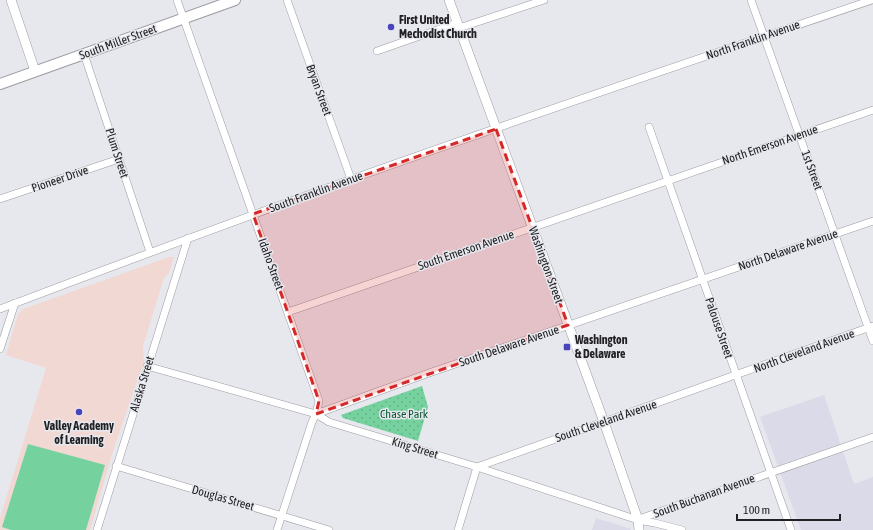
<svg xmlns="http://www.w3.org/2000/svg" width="873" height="530" font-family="'Asap Condensed',sans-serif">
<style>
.built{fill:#dadae8}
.education{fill:#f2d8d2}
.park{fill:url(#park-dots)}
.pitch{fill:#75d29e}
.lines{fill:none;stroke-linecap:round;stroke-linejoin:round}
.minor-casing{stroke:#9b9ba1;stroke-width:8}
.tertiary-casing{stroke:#9b9ba1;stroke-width:10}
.secondary-casing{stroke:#9b9ba1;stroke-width:12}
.minor{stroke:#fff;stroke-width:7}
.tertiary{stroke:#fff;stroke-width:9}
.secondary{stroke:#fff;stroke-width:10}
.marked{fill:#d62828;fill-opacity:0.2;stroke:#d62828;stroke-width:3;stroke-dasharray:8 5;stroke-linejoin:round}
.poi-dot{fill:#4a44bb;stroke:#e7e8ee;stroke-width:1.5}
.labels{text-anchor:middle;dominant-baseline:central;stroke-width:3;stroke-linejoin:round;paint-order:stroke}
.poi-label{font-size:12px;font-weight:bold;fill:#212124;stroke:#e7e8ee;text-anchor:start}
.street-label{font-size:12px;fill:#212124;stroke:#e7e8ee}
.park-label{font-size:12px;fill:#0b5735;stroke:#e7e8ee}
</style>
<defs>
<pattern id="park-dots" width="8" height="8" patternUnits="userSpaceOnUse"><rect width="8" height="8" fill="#75d29e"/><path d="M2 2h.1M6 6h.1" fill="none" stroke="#65b488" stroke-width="1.8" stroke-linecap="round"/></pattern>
</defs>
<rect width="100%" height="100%" fill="#e7e8ee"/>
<!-- built -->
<g class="built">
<polygon points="824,395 854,484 873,477 873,530 801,530 760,417"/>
<polygon points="596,518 631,529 631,530 592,530"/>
</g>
<!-- education -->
<polygon class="education" points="169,257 174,257 169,273 164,278 143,346 144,362 114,448 90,530 0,530 0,518 46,368 6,355 18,314 23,309"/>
<!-- park -->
<polygon class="park" points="422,386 428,407 418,441 343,418 341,415"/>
<!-- pitch -->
<polygon class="pitch" points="28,444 105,465 86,530 11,530 2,527"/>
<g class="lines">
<defs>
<g id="minor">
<polyline points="177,0 319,401 316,414 312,422 277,530"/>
<polyline points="287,0 351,179"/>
<polyline points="751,0 873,341"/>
<polyline points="459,28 544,0"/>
<polyline points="377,51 457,23"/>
<polyline points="84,54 150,252"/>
<polyline points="649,127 791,530"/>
<polyline points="0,199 119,159"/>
<path d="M0,309C116,265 232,222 349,180C522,118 697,59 872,0"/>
<polyline points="288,312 873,110"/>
<polyline points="0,349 15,303"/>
<polyline points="147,366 316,414 329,422 477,467 638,520 655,523 682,530"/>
<polyline points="316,414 429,373 873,221"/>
<polyline points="116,466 329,530"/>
<polyline points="639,519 873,437"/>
<polyline points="97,530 188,238"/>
<polyline points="458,530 477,467 873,326"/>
</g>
<g id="tertiary">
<polyline points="11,0 35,71"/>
<polyline points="449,0 604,422 638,520 639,530"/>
</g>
<polyline id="secondary" points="0,84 235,0"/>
</defs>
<!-- minor casing -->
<use href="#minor" class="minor-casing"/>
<!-- tertiary casing -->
<use href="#tertiary" class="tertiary-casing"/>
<!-- secondary casing -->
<use href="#secondary" class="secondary-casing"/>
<!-- minor -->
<use href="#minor" class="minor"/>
<!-- tertiary -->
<use href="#tertiary" class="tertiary"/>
<!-- secondary -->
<use href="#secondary" class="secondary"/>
</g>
<!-- marked area -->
<path class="marked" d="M496,129L568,325L316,414L319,401L253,214Z"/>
<!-- markers -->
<g class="poi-dot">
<circle cx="391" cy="27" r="4"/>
<rect x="563" y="343" width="8" height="8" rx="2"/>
<circle cx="79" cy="412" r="4"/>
</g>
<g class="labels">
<!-- poi labels -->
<g class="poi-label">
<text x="399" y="20">First United<tspan x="399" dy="14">Mechodist Church</tspan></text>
<text x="575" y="340">Washington<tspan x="575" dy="14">&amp; Delaware</tspan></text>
<text x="79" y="426" text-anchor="middle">Valley Academy<tspan x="79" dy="14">of Learning</tspan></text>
</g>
<!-- street labels -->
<g class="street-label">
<text transform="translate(753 40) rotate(-19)">North Franklin Avenue</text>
<text transform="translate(118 42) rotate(-20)">South Miller Street</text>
<text transform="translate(319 90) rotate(70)">Bryan Street</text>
<text transform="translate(770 145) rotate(-19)">North Emerson Avenue</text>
<text transform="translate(117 153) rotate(72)">Plum Street</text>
<text transform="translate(812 170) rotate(70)">1st Street</text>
<text transform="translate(60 179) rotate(-19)">Pioneer Drive</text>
<text transform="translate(316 192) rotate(-20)">South Franklin Avenue</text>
<text transform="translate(466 250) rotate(-19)">South Emerson Avenue</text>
<text transform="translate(788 250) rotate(-19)">North Delaware Avenue</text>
<text transform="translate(271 264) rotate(70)">Idaho Street</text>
<text transform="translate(546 265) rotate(70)">Washington Street</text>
<text transform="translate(719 328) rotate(71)">Palouse Street</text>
<text transform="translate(509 346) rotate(-19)">South Delaware Avenue</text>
<text transform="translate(804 351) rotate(-20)">North Cleveland Avenue</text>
<text transform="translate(142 384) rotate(-73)">Alaska Street</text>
<text transform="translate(606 421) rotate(-19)">South Cleveland Avenue</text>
<text transform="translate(415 448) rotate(17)">King Street</text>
<text transform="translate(704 496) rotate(-20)">South Buchanan Avenue</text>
<text transform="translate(223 498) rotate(16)">Douglas Street</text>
</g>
<!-- park labels -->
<g class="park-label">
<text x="404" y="414">Chase Park</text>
</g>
</g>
<!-- scale -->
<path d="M737 514v6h103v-6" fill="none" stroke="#212124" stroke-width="2"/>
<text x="743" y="514" font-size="12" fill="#212124" stroke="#e7e8ee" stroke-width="3" paint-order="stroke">100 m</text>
</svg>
